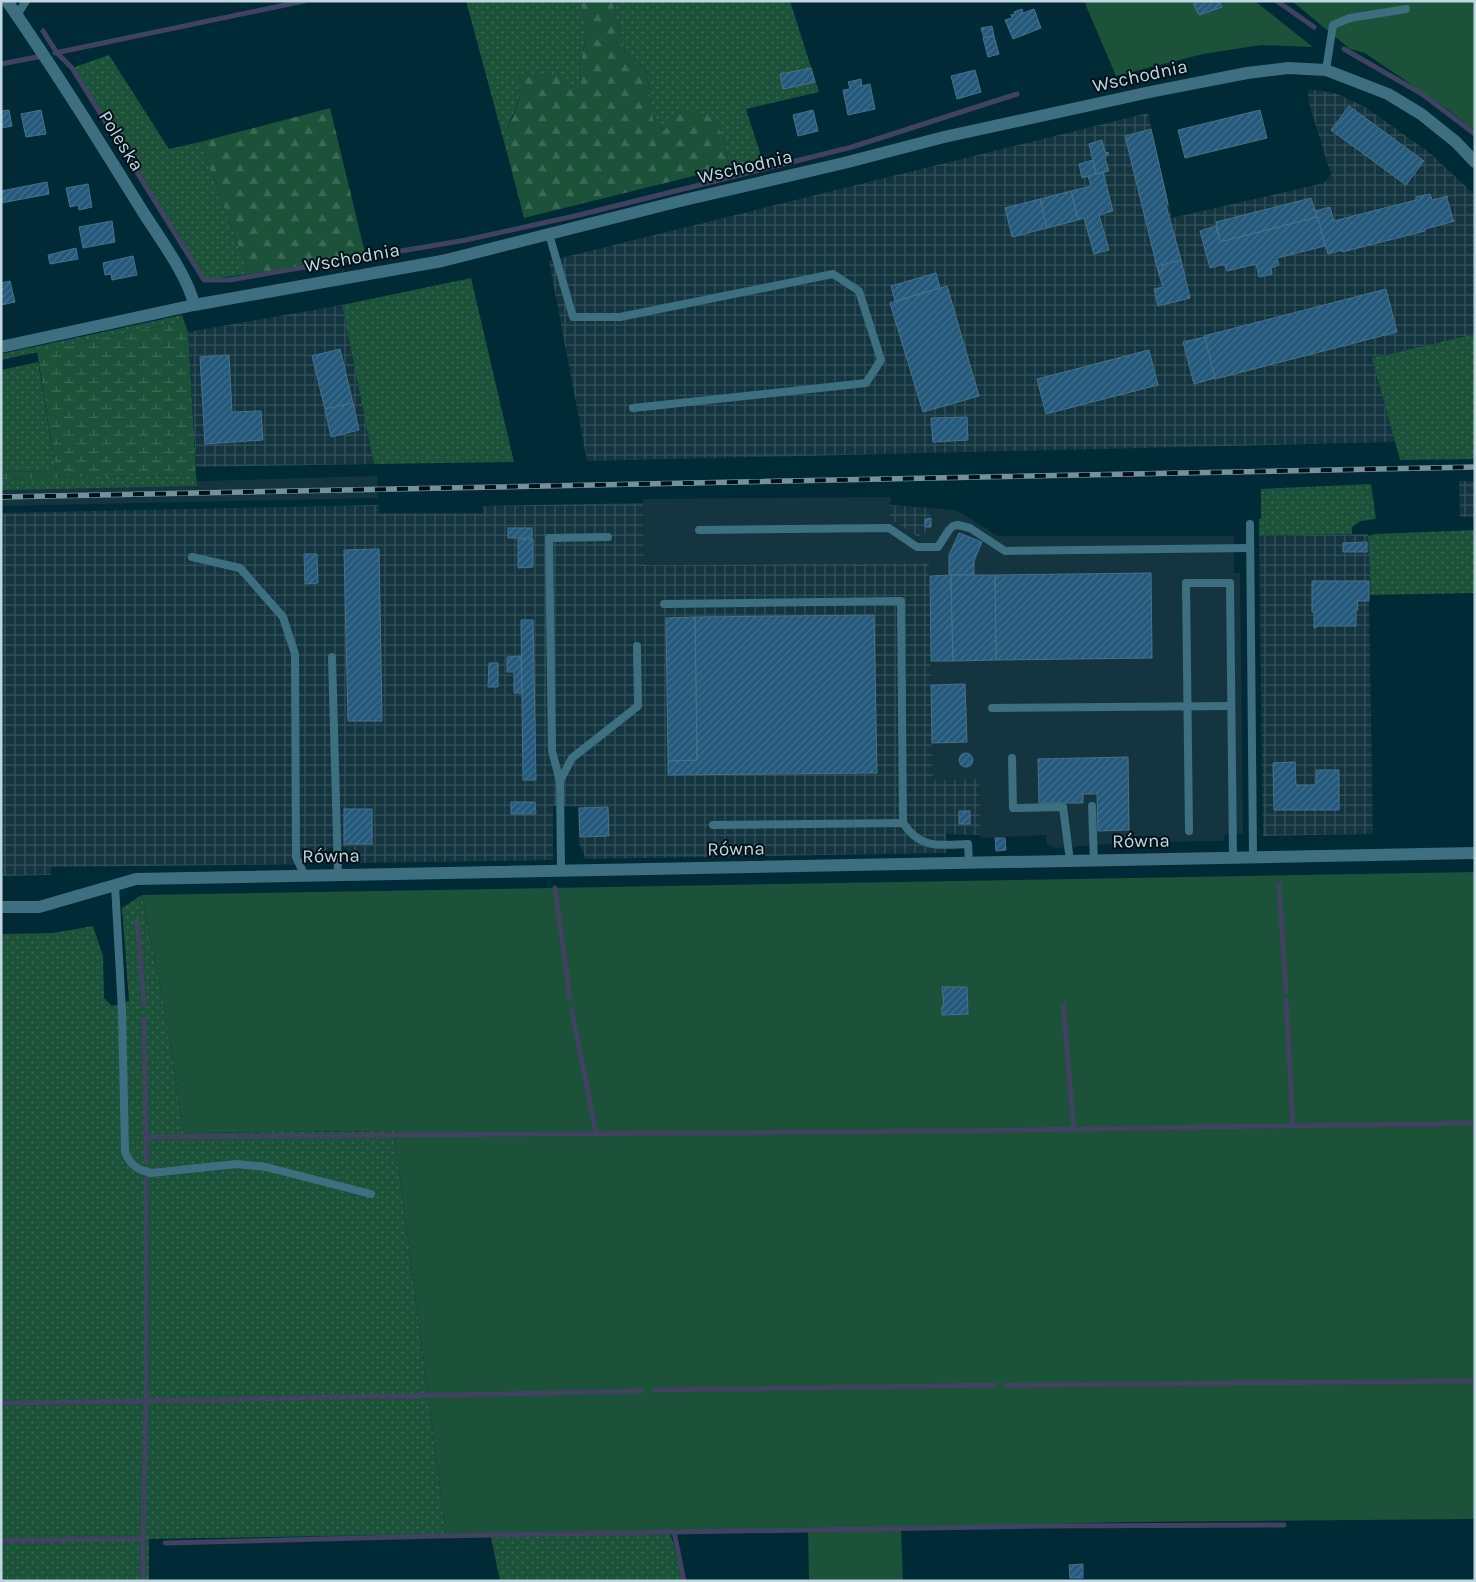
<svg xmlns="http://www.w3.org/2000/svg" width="1476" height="1582" font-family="Karla,sans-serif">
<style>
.built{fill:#14353f}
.industrial{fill:url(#industrial-grid)}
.grass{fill:url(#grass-dots)}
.forest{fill:url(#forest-firs)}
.wetland{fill:url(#wetland-marsh)}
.garden{fill:#1b5239}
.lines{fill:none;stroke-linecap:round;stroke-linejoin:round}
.stream{stroke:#3f4261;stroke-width:5}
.building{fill:url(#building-hatch);stroke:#4b708b}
.service{stroke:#3d6f80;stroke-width:8}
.minor{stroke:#3d6f80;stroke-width:12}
.rail-casing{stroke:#73929c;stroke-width:5.5}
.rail{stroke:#001117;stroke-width:4;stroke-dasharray:11;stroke-linecap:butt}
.labels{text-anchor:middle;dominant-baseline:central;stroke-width:4;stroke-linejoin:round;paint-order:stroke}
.street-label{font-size:19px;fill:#bed7e0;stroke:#001117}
</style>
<defs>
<pattern id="industrial-grid" width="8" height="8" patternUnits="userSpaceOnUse" patternTransform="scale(1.25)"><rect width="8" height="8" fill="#14353f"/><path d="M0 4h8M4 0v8" fill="none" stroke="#34525a"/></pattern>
<pattern id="grass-dots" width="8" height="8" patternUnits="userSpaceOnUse" patternTransform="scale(1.25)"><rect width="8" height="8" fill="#1b5239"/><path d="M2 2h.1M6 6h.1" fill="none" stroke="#3a6a55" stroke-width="1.8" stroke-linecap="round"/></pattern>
<pattern id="forest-firs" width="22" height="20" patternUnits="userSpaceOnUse" patternTransform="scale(1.25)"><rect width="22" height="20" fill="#1b5239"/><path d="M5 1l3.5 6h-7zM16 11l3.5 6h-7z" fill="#3a6a55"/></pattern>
<pattern id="wetland-marsh" width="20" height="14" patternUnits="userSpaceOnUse" patternTransform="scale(1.25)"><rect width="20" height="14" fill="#1b5239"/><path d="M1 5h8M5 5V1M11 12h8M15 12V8" fill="none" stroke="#3a6a55"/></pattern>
<pattern id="building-hatch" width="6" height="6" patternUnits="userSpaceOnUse" patternTransform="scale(1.25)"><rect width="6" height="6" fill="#24597c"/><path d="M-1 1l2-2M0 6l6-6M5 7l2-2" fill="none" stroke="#42708e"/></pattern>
</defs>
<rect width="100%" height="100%" fill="#002a35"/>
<!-- built -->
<g class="built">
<polygon points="377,476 378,498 1,506 1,487"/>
<polygon points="891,497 889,518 920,537 919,534 931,533 930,508 956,510 998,536 1234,536 1234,573 1240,573 1243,834 1225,834 1224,841 1136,842 1056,848 1047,844 1046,835 981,838 979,779 933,780 929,563 644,565 643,499"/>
</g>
<!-- industrial -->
<g class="industrial">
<polygon points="1308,89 1335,93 1365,107 1430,153 1475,195 1475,334 1372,358 1395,442 587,461 549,261 1148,113 1172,218 1324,183 1331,175 1308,100"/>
<polygon points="342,305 374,464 196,467 188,332"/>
<polygon points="1459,481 1475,481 1475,517 1460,517"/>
<polygon points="643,503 644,565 929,563 933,780 979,779 981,835 946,834 946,853 586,859 579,844 578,807 553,806 553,860 357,863 345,847 329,848 314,864 51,867 51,875 1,876 1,513 378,505 379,513 483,513 483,506"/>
<polygon points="890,505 930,508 931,533 920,534 920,538 889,518"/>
<polygon points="1368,534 1371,595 1369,595 1369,601 1373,834 1263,836 1259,536"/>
</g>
<!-- grass -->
<g class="grass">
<polygon points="466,1 580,1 587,33 580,66 581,88 574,88 557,75 520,91 516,109 507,127 513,139 507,153"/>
<polygon points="612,1 790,1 819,92 746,109 762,159 730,167 723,138 665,130 654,126 646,68 625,52"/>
<polygon points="109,55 169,149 200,142 249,274 204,280 72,68"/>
<polygon points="471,278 514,462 374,464 342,305"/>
<polygon points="182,315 184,321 1,360 1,354"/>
<polygon points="1475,334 1475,459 1400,460 1372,358"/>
<polygon points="38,362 56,471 1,472 1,370"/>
<polygon points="196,475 197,486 1,490 1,479"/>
<polygon points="1371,484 1376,519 1361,521 1352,527 1352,534 1259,536 1259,519 1261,519 1261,489"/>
<polygon points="1475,530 1475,593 1371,595 1368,536 1375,534"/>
<polygon points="142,895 165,1010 184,1133 394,1131 446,1534 149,1539 149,1581 1,1581 1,934 53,933 93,926 103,956 104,998 112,1006 129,1001 122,908"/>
<polygon points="670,1532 683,1581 500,1581 490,1533"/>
</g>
<!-- forest -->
<g class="forest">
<path d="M580,1H612L625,52L646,68L654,126L665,130L677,110L713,115L723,138L730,167L524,218L507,153L513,139L507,127C519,109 521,96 517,75C527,74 548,72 557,75C567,79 570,88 581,87L580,66L587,33Z"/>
<polygon points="330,108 366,257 249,274 200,142"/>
</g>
<!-- wetland -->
<polygon class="wetland" points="184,321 188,332 196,475 1,479 1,472 56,471 37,352"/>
<!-- garden -->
<g class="garden">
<polygon points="1084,1 1255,1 1313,47 1261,45 1203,54 1116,76"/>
<polygon points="1292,1 1475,1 1475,131 1447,109 1365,53 1350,49"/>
<polygon points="1475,872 1475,1519 1128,1522 670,1532 446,1534 394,1131 184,1133 165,1010 142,895"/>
<polygon points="901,1530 903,1581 809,1581 808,1531"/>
</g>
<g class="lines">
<!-- stream -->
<g class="stream">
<polyline points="1277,1 1314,27"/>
<polyline points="43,31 57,53 72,68 204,280 229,280 466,240 579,215 852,147 1017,94"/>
<polyline points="1344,49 1422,94 1475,134"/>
<polyline points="55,53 304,1"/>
<polyline points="1,64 37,57"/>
<polyline points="1279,885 1286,991"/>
<polyline points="555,888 570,999"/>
<polyline points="137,921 144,1005"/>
<polyline points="1286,1000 1293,1125"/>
<polyline points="1063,1005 1074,1129"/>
<polyline points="572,1011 596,1134"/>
<polyline points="144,1019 146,1162"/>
<polyline points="146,1137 953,1131 1475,1123"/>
<polyline points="1006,1385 1475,1381"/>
<polyline points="655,1390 996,1385"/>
<polyline points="1,1403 146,1401 641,1391"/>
<polyline points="674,1532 684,1581"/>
<polyline points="1,1540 143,1539"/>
<polyline points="165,1543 438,1536 1043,1526 1284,1525"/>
<polyline points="143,1581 143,1539 146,1401 146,1179"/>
</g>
</g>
<!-- building -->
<g class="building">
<polygon points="1197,1 1219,1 1222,7 1199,15 1193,3"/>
<polygon points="1022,9 1023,13 1034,9 1041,28 1013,39 1005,20 1012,18 1011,15 1015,14 1014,12"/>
<polygon points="992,26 994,36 984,38 981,28"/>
<polygon points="994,36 999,54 988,57 983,38"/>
<polygon points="811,68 815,82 783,89 780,74"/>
<polygon points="975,70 981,92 957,99 951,76"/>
<polygon points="861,79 862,86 870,84 875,109 848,115 843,90 850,89 848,82"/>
<polygon points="1349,106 1424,161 1406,185 1331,130"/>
<polygon points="9,110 12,126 1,128 1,111"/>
<polygon points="41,110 46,134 26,137 21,114"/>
<polygon points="813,110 818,131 798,136 793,115"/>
<polygon points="1260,110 1267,138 1185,158 1178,130"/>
<polygon points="1151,129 1168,204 1166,205 1181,260 1162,265 1163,270 1158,271 1125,136"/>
<polygon points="1102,140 1105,152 1109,153 1105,158 1109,171 1096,174 1089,144"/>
<polygon points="1093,160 1096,174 1082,178 1079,164"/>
<polygon points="1103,172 1113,211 1099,215 1109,250 1094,254 1084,218 1078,220 1071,191 1091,186 1088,176"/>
<polygon points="47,182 49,194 1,203 1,191"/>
<polygon points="88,184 92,207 79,210 78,205 70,207 66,188"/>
<polygon points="1071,191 1078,220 1047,228 1040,199"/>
<polygon points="1430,194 1432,200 1448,196 1447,198 1453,220 1455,221 1425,229 1425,231 1342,252 1342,250 1328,254 1315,211 1330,207 1334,221 1416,200 1416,197"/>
<polygon points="1311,198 1317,217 1220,242 1216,222"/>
<polygon points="1040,199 1047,228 1012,237 1005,208"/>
<polygon points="1318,217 1325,246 1277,258 1279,265 1271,268 1272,274 1259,277 1256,264 1227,271 1225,264 1210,268 1200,231 1216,226 1220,242"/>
<polygon points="112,221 115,242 83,248 79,227"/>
<polygon points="76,248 78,259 50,264 48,255"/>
<polygon points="133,256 137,275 112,280 111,274 105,275 103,263"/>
<polygon points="1181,260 1190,298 1158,306 1154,289 1163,287 1158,271 1163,270 1162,265"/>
<polygon points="936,273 940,288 895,301 891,286"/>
<polygon points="10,281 15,302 1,305 1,283"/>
<polygon points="947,286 979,396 923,412 890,303"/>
<polygon points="1386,289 1397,332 1215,379 1204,336"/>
<polygon points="1205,337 1215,378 1194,384 1183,342"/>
<polygon points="340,349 353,403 325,409 312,356"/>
<polygon points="1149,350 1158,385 1046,414 1037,379"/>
<polygon points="229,355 232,412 261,411 263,440 205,444 200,357"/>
<polygon points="353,403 359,430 331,437 325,409"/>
<polygon points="967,417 968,440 933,442 931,418"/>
<polygon points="931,518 931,527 925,527 925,519"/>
<rect x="508" y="528" width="24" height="10"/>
<polygon points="959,533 982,542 974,561 974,575 949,575 949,555"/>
<polygon points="518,539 533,539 533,567 518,568"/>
<polygon points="1367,542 1367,552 1343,552 1343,543"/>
<polygon points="379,549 382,721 348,721 344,550"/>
<polygon points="304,554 317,554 318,583 305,584"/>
<polygon points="1151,573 1152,658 996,660 995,575"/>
<polygon points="951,575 953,661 931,661 930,576"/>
<polygon points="951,575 995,575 996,660 953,661"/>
<polygon points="1312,581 1369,581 1369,601 1357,601 1358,610 1356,611 1356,626 1316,626 1316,628 1314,628 1314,612 1312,612"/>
<polygon points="874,615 877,773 668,775 668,761 697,760 695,617"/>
<polygon points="695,617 697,760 668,761 666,618"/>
<polygon points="521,620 533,620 536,780 523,780"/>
<polygon points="521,656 522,693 514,693 514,672 507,672 507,657"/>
<polygon points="489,663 498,663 498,687 488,687"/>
<polygon points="965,684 967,742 932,743 931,685"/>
<circle cx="966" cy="760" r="7"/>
<polygon points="1128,757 1129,830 1098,831 1097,794 1083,794 1083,803 1039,803 1038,759"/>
<polygon points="1295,762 1296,785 1316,785 1316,770 1339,770 1339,810 1274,810 1273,763"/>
<polygon points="511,802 535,802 536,814 511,814"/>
<polygon points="608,807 609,836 580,837 579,808"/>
<rect x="344" y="809" width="28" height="35"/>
<rect x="959" y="811" width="11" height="13"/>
<polygon points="995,838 1005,838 1006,850 996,851"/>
<polygon points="942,987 967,987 968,1014 942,1015 942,1006 944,1006"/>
<polygon points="1083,1564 1083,1578 1070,1578 1069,1565"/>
</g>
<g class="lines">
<!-- service -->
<g class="service">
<polyline points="17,15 26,1"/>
<polyline points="1326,70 1333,25 1350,18 1406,9"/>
<polyline points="549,234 573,317 620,317 833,274 859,291 881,360 866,383 633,408"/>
<polyline points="1250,524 1253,858"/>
<polyline points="699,530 889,528 917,547 938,547 949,530 953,526 958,525 970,528 1005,551 1250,548"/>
<polyline points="192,557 240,568 283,617 295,654 296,857 305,876"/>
<path d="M664,604L901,601L903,823C921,850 940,845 968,844L969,863"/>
<polyline points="332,657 338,875"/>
<polyline points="992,708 1231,706"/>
<polyline points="1012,758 1013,808 1063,807 1070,861"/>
<polyline points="560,781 572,758 638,706 637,646"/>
<polyline points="1092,806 1094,861"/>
<polyline points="713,825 903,823"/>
<polyline points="1189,831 1186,583 1230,583 1233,858"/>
<polyline points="561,871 560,781 552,751 549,538 608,537"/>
<path d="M115,885L122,1011L125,1152C130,1165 138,1170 151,1173L237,1164L266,1167L371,1194"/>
</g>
<!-- minor -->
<g class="minor">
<path d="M7,1C55,70 99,141 143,212C159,237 189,278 194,305"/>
<polyline points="1,347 194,305 442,261 680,201 844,163 944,137 1150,92 1247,73 1288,68 1326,70 1388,94 1421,114 1456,142 1475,162"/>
<polyline points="1,907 39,907 136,879 1475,853"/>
</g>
<defs>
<polyline id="rail" points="1,497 1475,467"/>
</defs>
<!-- rail casing -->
<use href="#rail" class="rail-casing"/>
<!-- rail -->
<use href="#rail" class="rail"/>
</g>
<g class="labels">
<!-- street labels -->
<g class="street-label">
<text transform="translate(1140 76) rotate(-12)">Wschodnia</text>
<text transform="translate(121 141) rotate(58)">Poleska</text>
<text transform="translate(745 167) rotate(-13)">Wschodnia</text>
<text transform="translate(352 258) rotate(-10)">Wschodnia</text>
<text transform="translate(1141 841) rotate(-1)">Równa</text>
<text transform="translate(736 849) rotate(-1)">Równa</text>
<text transform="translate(331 856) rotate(-1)">Równa</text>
</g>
</g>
<!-- border -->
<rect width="1476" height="1582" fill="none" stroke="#bed7e0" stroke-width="5"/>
</svg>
